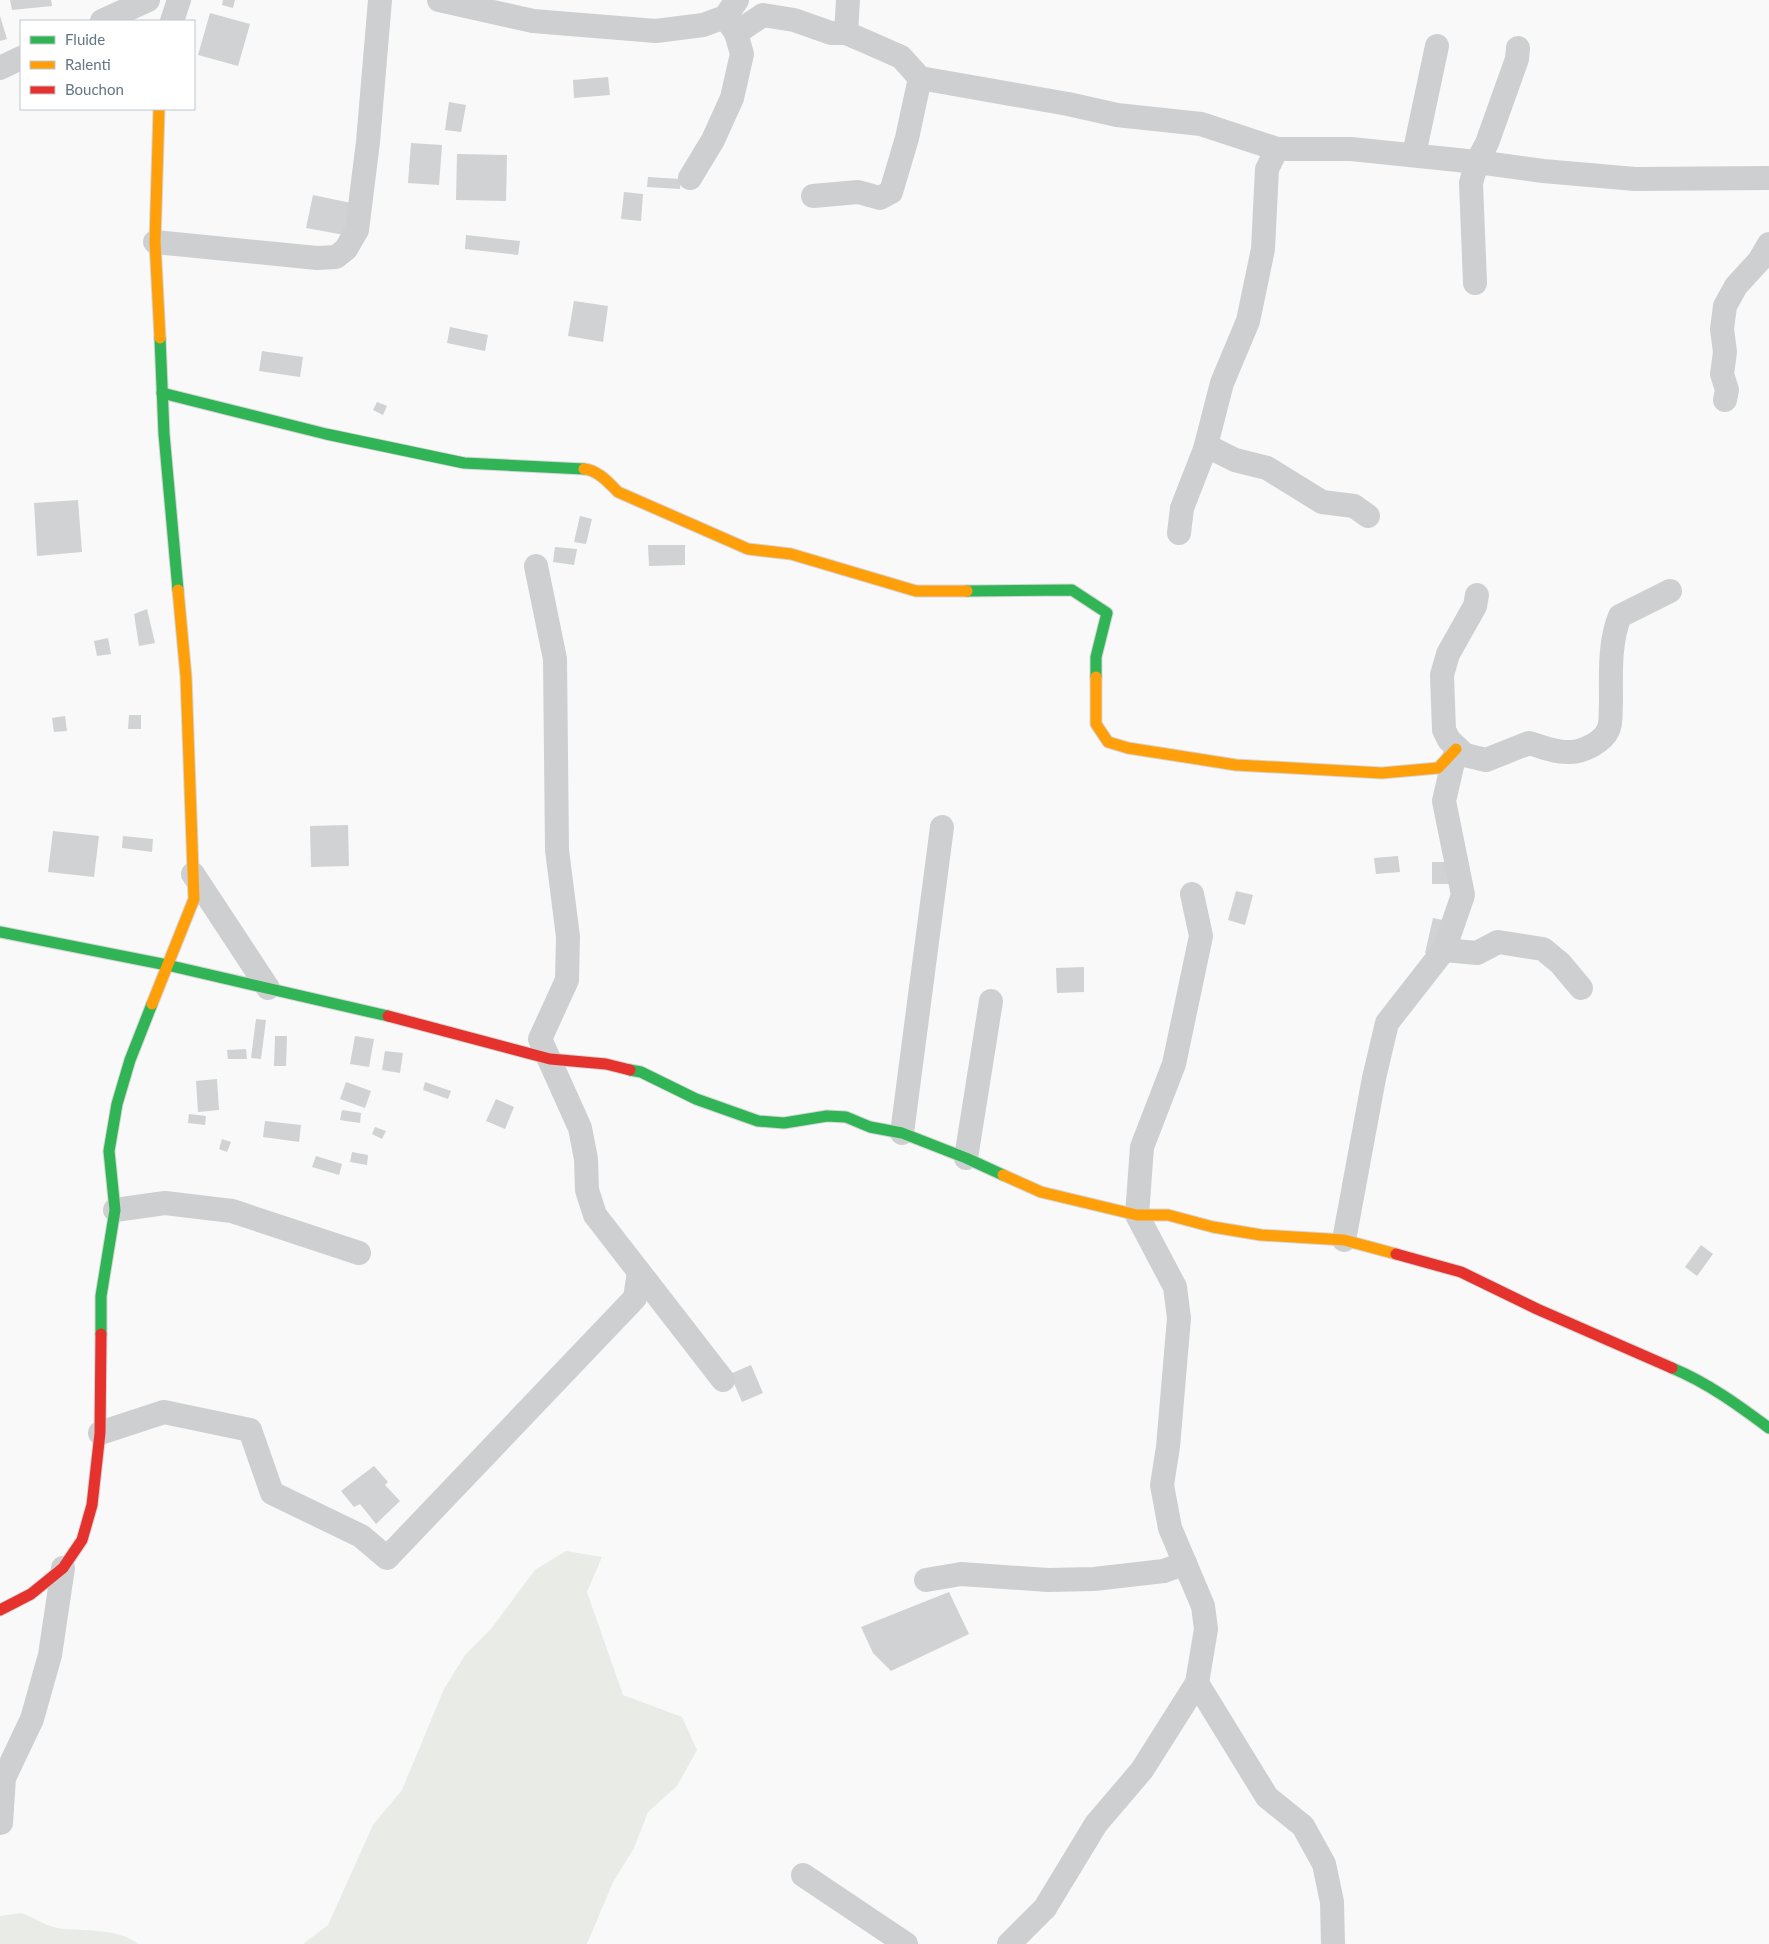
<svg xmlns="http://www.w3.org/2000/svg" width="1769" height="1944" font-family="Lato,sans-serif">
<style>
.green{fill:#e8ebe6}
.building{fill:#d0d2d3}
.lines{fill:none;stroke-linecap:round;stroke-linejoin:round}
.fast-casing{stroke:#d5d6d7;stroke-width:13}
.slow-casing{stroke:#d5d6d7;stroke-width:13}
.jam-casing{stroke:#d5d6d7;stroke-width:13}
.street{stroke:#cecfd0;stroke-width:24}
.fast{stroke:#30b455;stroke-width:11}
.slow{stroke:#ff9f0a;stroke-width:11}
.jam{stroke:#e5322d;stroke-width:11}
</style>
<rect width="100%" height="100%" fill="#f9f9f9"/>
<!-- green -->
<g class="green">
<polygon points="566,1551 602,1557 587,1592 623,1695 682,1717 697,1750 677,1786 648,1812 634,1848 613,1882 587,1944 303,1944 328,1925 373,1825 402,1790 444,1689 465,1655 491,1629 535,1570"/>
<path d="M21,1913C33,1917 46,1926 58,1928C84,1932 116,1927 138,1944H0V1916Z"/>
</g>
<!-- building -->
<g class="building">
<polygon points="10,0 51,0 52,6 12,10"/>
<polygon points="223,0 235,0 233,8 222,5"/>
<polygon points="210,13 250,24 238,66 198,55"/>
<polygon points="0,16 7,39 0,41"/>
<polygon points="608,77 610,95 574,98 573,80"/>
<polygon points="449,102 466,105 461,132 445,130"/>
<polygon points="411,143 442,145 439,185 408,183"/>
<polygon points="457,154 507,155 506,201 456,200"/>
<polygon points="648,177 681,179 680,189 647,187"/>
<polygon points="624,192 643,194 641,221 621,219"/>
<polygon points="313,195 356,204 350,236 306,228"/>
<polygon points="466,235 520,241 518,255 465,249"/>
<polygon points="574,301 608,306 603,342 568,336"/>
<polygon points="450,327 488,335 485,351 447,343"/>
<polygon points="262,351 303,357 300,377 259,371"/>
<polygon points="377,402 387,406 383,415 373,410"/>
<polygon points="78,500 82,552 37,556 34,503"/>
<polygon points="580,516 592,519 586,544 574,542"/>
<polygon points="648,545 685,545 685,565 649,566"/>
<polygon points="555,547 577,549 574,565 553,562"/>
<polygon points="147,609 155,643 139,646 134,614"/>
<polygon points="108,638 111,654 97,656 94,641"/>
<polygon points="129,715 141,715 141,729 128,729"/>
<polygon points="65,716 67,731 54,732 52,718"/>
<polygon points="348,825 349,866 311,867 310,826"/>
<polygon points="53,831 99,836 94,877 48,872"/>
<polygon points="123,836 153,839 152,852 122,848"/>
<polygon points="1398,856 1400,872 1376,874 1374,858"/>
<polygon points="1432,862 1454,862 1453,884 1432,884"/>
<polygon points="1236,891 1253,895 1245,925 1228,920"/>
<polygon points="1433,918 1447,921 1439,956 1425,953"/>
<polygon points="1084,967 1084,992 1057,993 1056,968"/>
<polygon points="256,1019 266,1020 261,1059 251,1058"/>
<polygon points="275,1036 287,1036 286,1066 274,1066"/>
<polygon points="355,1036 374,1039 369,1067 350,1064"/>
<polygon points="246,1049 247,1059 228,1059 227,1050"/>
<polygon points="385,1051 403,1053 400,1073 382,1070"/>
<polygon points="217,1079 219,1110 198,1112 196,1081"/>
<polygon points="346,1082 371,1091 365,1108 340,1099"/>
<polygon points="425,1082 451,1091 448,1099 423,1090"/>
<polygon points="496,1099 514,1107 505,1129 486,1121"/>
<polygon points="342,1110 361,1113 360,1123 340,1120"/>
<polygon points="189,1114 206,1116 205,1125 188,1123"/>
<polygon points="265,1121 301,1125 299,1142 263,1137"/>
<polygon points="375,1127 386,1131 382,1139 372,1134"/>
<polygon points="222,1139 231,1142 227,1152 219,1149"/>
<polygon points="352,1152 368,1155 367,1165 350,1162"/>
<polygon points="316,1156 342,1164 339,1175 312,1167"/>
<polygon points="1701,1245 1713,1254 1697,1276 1685,1267"/>
<polygon points="751,1365 763,1393 742,1402 730,1374"/>
<polygon points="374,1466 388,1482 385,1485 400,1501 376,1524 360,1504 354,1507 341,1491"/>
<polygon points="949,1592 969,1634 891,1671 873,1653 861,1627"/>
</g>
<g class="lines">
<defs>
<g id="fast">
<polyline points="160,338 164,434 178,590"/>
<polyline points="162,393 326,434 464,463 584,469"/>
<polyline points="967,591 1072,590 1107,613 1096,657 1096,677"/>
<polyline points="0,932 167,965 388,1016"/>
<polyline points="630,1070 641,1072 696,1099 758,1121 784,1123 827,1116 846,1117 870,1127 902,1133 966,1158 1003,1175"/>
<polyline points="101,1334 101,1296 115,1210 109,1151 117,1104 130,1060 152,1004"/>
<path d="M1672,1368C1708,1383 1738,1405 1769,1428"/>
</g>
<g id="slow">
<polyline points="159,109 155,242 160,338"/>
<path d="M584,469C598,470 609,483 618,492L748,549L791,554L916,591H967"/>
<polyline points="1096,677 1096,724 1108,742 1128,748 1236,765 1382,773 1438,768 1456,749"/>
<polyline points="152,1004 194,899 186,677 178,590"/>
<polyline points="1003,1175 1041,1192 1137,1215 1168,1215 1213,1227 1261,1235 1344,1240 1396,1254"/>
</g>
<g id="jam">
<polyline points="388,1016 550,1059 606,1064 630,1070"/>
<polyline points="1396,1254 1461,1272 1537,1309 1672,1368"/>
<polyline points="0,1610 31,1594 63,1568 82,1540 92,1505 100,1433 101,1334"/>
</g>
</defs>
<!-- fast casing -->
<use href="#fast" class="fast-casing"/>
<!-- slow casing -->
<use href="#slow" class="slow-casing"/>
<!-- jam casing -->
<use href="#jam" class="jam-casing"/>
<!-- street -->
<g class="street">
<polyline points="439,0 533,21 656,31 703,25 725,17 737,0"/>
<polyline points="725,17 736,33 763,15 794,20 831,33 846,33 867,42 901,57 920,78 1068,104 1117,115 1201,124 1277,149 1351,149 1477,162 1543,171 1635,179 1769,178"/>
<polyline points="102,21 148,0"/>
<polyline points="172,21 179,0"/>
<polyline points="846,33 848,0"/>
<polyline points="0,68 21,58"/>
<polyline points="1418,155 1416,145 1437,46"/>
<polyline points="690,178 713,140 732,98 742,54 736,33"/>
<polyline points="813,196 858,192 880,198 891,192 907,138 920,78"/>
<polyline points="155,242 317,258 336,257 346,249 357,230 368,142 380,0"/>
<polyline points="1475,283 1471,183 1477,162 1487,143 1517,59 1518,48"/>
<polyline points="1725,400 1727,390 1722,374 1725,352 1722,329 1725,306 1736,286 1759,261 1769,244"/>
<polyline points="1205,449 1215,450 1235,460 1267,468 1322,502 1354,506 1368,516"/>
<polyline points="1179,533 1182,508 1205,449 1222,383 1248,321 1263,249 1267,169 1277,149"/>
<polyline points="536,566 555,659 557,850 568,937 567,980 540,1039 580,1128 586,1159 587,1190 595,1215 723,1380"/>
<path d="M1477,595L1475,606L1448,654L1442,675L1444,730L1449,740L1465,755L1486,760L1529,743C1542,747 1556,753 1570,752C1583,752 1603,742 1608,730C1612,723 1610,711 1611,703C1611,675 1609,642 1620,616L1670,591"/>
<polyline points="193,874 268,988"/>
<polyline points="1444,950 1477,953 1498,942 1543,949 1560,963 1581,988"/>
<polyline points="902,1133 942,827"/>
<polyline points="966,1158 991,1001"/>
<polyline points="115,1210 165,1203 232,1211 359,1253"/>
<polyline points="1344,1240 1374,1078 1387,1023 1444,950 1463,895 1444,801 1456,749"/>
<polyline points="100,1433 164,1412 250,1430 272,1493 361,1536 387,1558 635,1298 639,1272"/>
<polyline points="926,1580 961,1574 1048,1580 1094,1579 1164,1571 1185,1563"/>
<polyline points="1197,1683 1267,1797 1303,1826 1324,1864 1332,1902 1333,1944"/>
<polyline points="1,1823 4,1778 32,1719 50,1655 63,1568"/>
<polyline points="803,1875 906,1944"/>
<polyline points="1009,1944 1045,1908 1096,1824 1142,1770 1197,1683 1206,1629 1203,1606 1170,1528 1162,1485 1168,1447 1179,1318 1175,1287 1137,1215 1142,1147 1174,1064 1201,936 1192,894"/>
</g>
<!-- fast -->
<use href="#fast" class="fast"/>
<!-- slow -->
<use href="#slow" class="slow"/>
<!-- jam -->
<use href="#jam" class="jam"/>
</g>
<!-- legend -->
<rect x="20" y="20" width="175" height="90" fill="#ffffff" stroke="#c1c8cd"/>
<rect x="30" y="36" width="25" height="8" fill="#30b455" stroke="#c1c8cd"/>
<text x="65" y="45" font-size="15" fill="#657683">Fluide</text>
<rect x="30" y="61" width="25" height="8" fill="#ff9f0a" stroke="#c1c8cd"/>
<text x="65" y="70" font-size="15" fill="#657683">Ralenti</text>
<rect x="30" y="86" width="25" height="8" fill="#e5322d" stroke="#c1c8cd"/>
<text x="65" y="95" font-size="15" fill="#657683">Bouchon</text>
</svg>
